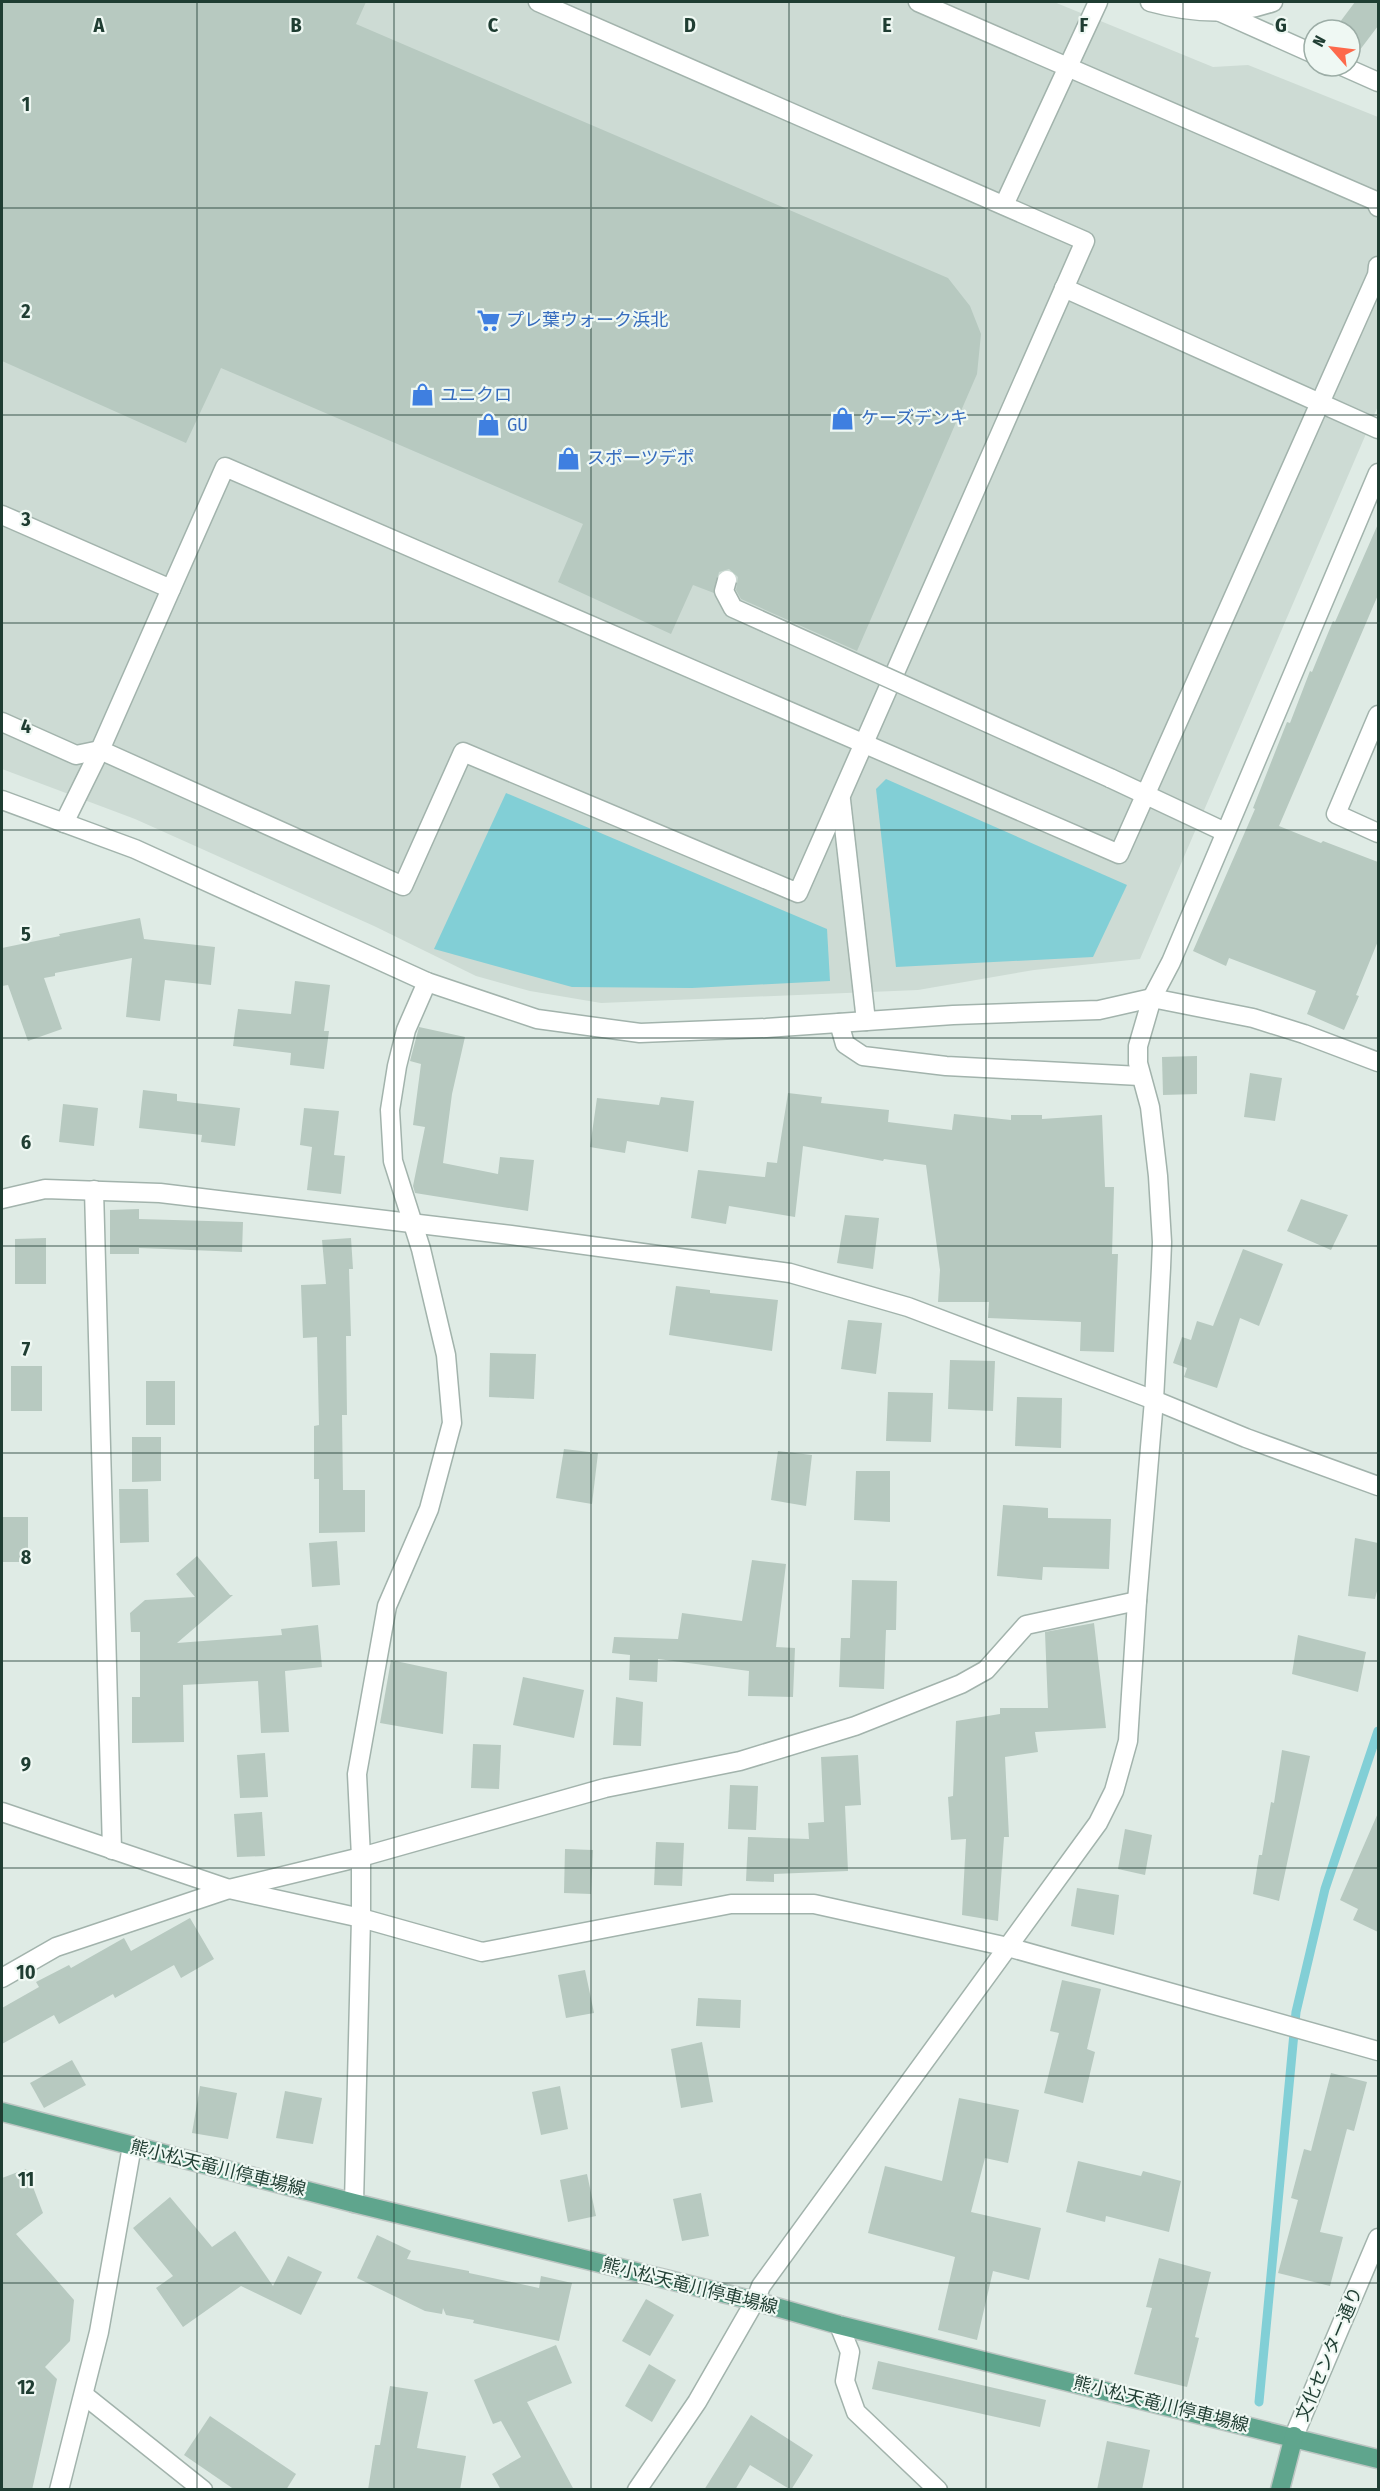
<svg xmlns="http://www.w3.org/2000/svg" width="1380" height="2491" font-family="'Fira Sans Condensed','Noto Sans JP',sans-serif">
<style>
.built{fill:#cddbd4}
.water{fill:#82cfd6}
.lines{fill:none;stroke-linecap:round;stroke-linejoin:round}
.stream{stroke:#82cfd6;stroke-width:9}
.building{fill:#b7c9c0}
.minor-casing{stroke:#a2b3ac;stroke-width:21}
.major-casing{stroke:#bcc5c2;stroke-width:21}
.minor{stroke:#fff;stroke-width:18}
.major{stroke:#5fa58d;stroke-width:18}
.minor-bridge-casing{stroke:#a2b3ac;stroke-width:21;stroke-linecap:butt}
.minor-bridge{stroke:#fff;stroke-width:18}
.grid{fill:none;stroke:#1f3d32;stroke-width:1.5;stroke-opacity:0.55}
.labels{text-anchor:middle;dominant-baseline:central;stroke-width:4.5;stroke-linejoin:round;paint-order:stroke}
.shop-label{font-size:18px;fill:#366cbe;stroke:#eff8f3;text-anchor:start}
.street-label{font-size:18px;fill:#1f3d32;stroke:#eff8f3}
.grid-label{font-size:20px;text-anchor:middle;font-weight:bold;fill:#1f3d32;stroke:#eff8f3;stroke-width:4.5;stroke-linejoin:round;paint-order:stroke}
</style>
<rect width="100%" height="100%" fill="#dfebe5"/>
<!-- built -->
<polygon class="built" points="2,2 1054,2 1213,67 1248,65 1378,117 1378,406 1140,959 1034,970 918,990 601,1003 530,991 476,976 374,926 135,819 2,769"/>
<!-- water -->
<g class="water">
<polygon points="886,779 1127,885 1093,957 896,967 876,789"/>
<polygon points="506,793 827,929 830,981 692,988 572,987 434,949"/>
</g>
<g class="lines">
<!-- stream -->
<polyline class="stream" points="1259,2402 1296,2012 1325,1889 1378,1731"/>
</g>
<!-- building -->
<g class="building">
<polygon points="2,2 366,2 356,24 948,278 970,306 981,334 977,374 857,651 741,599 736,590 738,577 729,569 719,572 714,593 693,585 671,634 558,582 583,524 221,368 186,443 2,361"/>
<polygon points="1355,2 1378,2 1378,26 1353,59 1350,57 1350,30 1334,30"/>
<polygon points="1378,524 1378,595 1279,826 1321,843 1323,841 1378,862 1378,941 1356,995 1359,996 1344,1030 1307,1014 1316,991 1229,958 1226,966 1193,951 1255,809 1253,808 1287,722 1290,723 1310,671 1312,672 1333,621 1335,622"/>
<polygon points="140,918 144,939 215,947 211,985 165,980 160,1021 126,1017 132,958 55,973 55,976 44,978 62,1029 28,1041 8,985 2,986 2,948 60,936 59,934"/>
<polygon points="295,981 330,985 324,1031 329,1031 324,1069 290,1065 291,1053 233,1046 238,1009 291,1014"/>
<polygon points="419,1027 465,1037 452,1094 443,1163 498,1174 500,1157 534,1160 528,1211 415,1193 413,1186 425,1127 413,1125 421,1064 410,1061"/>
<polygon points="1197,1056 1197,1094 1163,1095 1162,1057"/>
<polygon points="1250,1073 1282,1078 1275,1121 1244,1117"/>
<polygon points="143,1090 177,1094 177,1101 240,1108 235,1146 201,1142 202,1135 139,1128"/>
<polygon points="788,1093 822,1097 821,1103 889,1110 888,1122 952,1130 954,1114 1011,1120 1011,1115 1042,1115 1042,1119 1102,1115 1105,1187 1114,1187 1112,1254 1118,1254 1114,1352 1080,1351 1081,1322 988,1318 989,1302 938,1302 940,1270 926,1165 884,1159 883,1161 803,1146 795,1217 729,1206 726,1224 691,1218 698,1170 765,1177 767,1162 777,1163"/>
<polygon points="661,1097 694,1101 688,1152 627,1141 625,1153 590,1147 597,1098 659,1105"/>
<polygon points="63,1104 98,1108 94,1146 59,1142"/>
<polygon points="304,1108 339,1111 334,1155 345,1156 341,1194 307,1190 312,1147 300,1145"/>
<polygon points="1301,1199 1348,1215 1331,1250 1287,1231"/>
<polygon points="139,1209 139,1219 243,1222 242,1252 139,1248 139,1254 110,1254 110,1210"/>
<polygon points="845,1215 879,1218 873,1269 837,1263"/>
<polygon points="46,1238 46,1284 15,1284 15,1239"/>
<polygon points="351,1238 353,1269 349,1269 351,1336 346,1336 347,1415 342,1415 343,1490 365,1490 365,1532 319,1533 319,1479 314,1479 314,1426 319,1425 317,1337 303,1338 301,1285 326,1284 322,1240"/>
<polygon points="1243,1249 1283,1264 1259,1326 1240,1318 1217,1388 1184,1377 1187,1368 1173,1363 1182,1337 1191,1340 1197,1321 1213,1326"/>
<polygon points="676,1286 710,1290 710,1293 778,1300 772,1351 669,1335"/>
<polygon points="848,1320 882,1323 876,1374 841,1369"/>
<polygon points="490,1353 536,1354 534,1399 489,1397"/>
<polygon points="950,1360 995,1361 993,1411 948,1409"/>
<rect x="11" y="1366" width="31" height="45"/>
<rect x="146" y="1381" width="29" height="44"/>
<polygon points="888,1392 933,1393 931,1442 886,1441"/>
<polygon points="1017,1397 1062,1398 1061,1448 1015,1446"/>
<polygon points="132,1437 161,1437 161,1481 132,1482"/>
<polygon points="564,1449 598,1453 592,1504 556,1498"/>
<polygon points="778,1451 812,1455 806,1506 771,1500"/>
<polygon points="856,1471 890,1471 890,1522 854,1520"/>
<polygon points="119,1489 148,1489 149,1542 120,1543"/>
<polygon points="1003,1505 1048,1508 1048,1518 1111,1519 1109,1569 1043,1567 1042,1580 997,1576"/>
<rect x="2" y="1517" width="26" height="45"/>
<polygon points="1355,1538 1378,1543 1378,1587 1375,1599 1348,1596"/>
<polygon points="337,1541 340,1585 312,1587 309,1543"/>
<polygon points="197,1556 230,1595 233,1595 177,1643 282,1635 281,1629 318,1625 322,1667 285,1671 289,1732 261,1733 258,1681 183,1685 184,1742 132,1743 132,1697 140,1697 140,1632 131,1632 130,1613 145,1600 195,1597 176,1574"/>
<polygon points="752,1560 786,1564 776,1647 795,1648 793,1697 748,1696 749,1671 658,1659 657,1682 629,1680 630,1655 612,1653 614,1637 678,1639 682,1613 742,1621"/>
<polygon points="852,1580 897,1581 896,1630 886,1630 884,1689 839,1687 841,1638 850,1638"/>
<polygon points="1094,1623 1106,1728 1035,1732 1038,1752 1005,1757 1009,1837 1004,1837 998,1921 962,1915 966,1839 951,1840 948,1797 953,1796 956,1721 1000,1714 1000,1708 1048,1708 1045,1632"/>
<polygon points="1298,1635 1366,1652 1358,1692 1292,1674"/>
<polygon points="391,1660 447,1672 443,1734 380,1723"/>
<polygon points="523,1677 584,1690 574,1738 513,1725"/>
<polygon points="616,1697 643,1702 641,1746 613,1745"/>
<polygon points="473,1744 501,1745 499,1789 471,1788"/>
<polygon points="1282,1750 1310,1756 1279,1901 1253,1894 1259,1855 1262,1855 1271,1802 1274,1803"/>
<polygon points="265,1753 268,1797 240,1798 237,1755"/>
<polygon points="858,1755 861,1805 845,1806 848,1871 774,1874 774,1882 746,1881 748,1837 809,1839 808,1823 824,1822 821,1757"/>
<polygon points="730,1785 758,1786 756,1830 728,1829"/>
<polygon points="262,1812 265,1856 237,1857 234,1814"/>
<polygon points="1378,1813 1378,1932 1353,1920 1358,1909 1340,1900"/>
<polygon points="1125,1829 1152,1835 1145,1875 1118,1869"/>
<polygon points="656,1842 684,1843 682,1886 654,1885"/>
<polygon points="565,1849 593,1850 591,1894 564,1893"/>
<polygon points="1077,1888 1119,1895 1114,1935 1071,1926"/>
<polygon points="190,1918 214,1959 181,1978 174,1965 115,1998 113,1994 59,2024 54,2015 2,2044 2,2008 39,1987 36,1982 69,1965 71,1968 124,1938 131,1951"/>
<polygon points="585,1970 594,2013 566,2018 558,1975"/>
<polygon points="1062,1980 1101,1989 1087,2049 1095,2052 1083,2103 1044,2093 1059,2033 1050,2031"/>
<polygon points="698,1998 741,2000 740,2028 696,2026"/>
<polygon points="702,2042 713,2102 681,2108 671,2049"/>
<polygon points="72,2060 86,2085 44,2108 30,2083"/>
<polygon points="1331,2073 1367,2082 1354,2131 1347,2129 1320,2232 1343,2237 1330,2286 1278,2273 1298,2200 1291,2198 1304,2149 1311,2151"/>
<polygon points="200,2086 237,2093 228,2139 192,2133"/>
<polygon points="560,2086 568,2129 541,2135 532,2092"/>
<polygon points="285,2091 322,2098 313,2144 276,2138"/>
<polygon points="959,2098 1019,2110 1008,2163 985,2158 971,2212 1041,2228 1029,2280 993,2271 977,2340 938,2330 955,2257 868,2233 885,2166 942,2181"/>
<polygon points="1078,2161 1141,2176 1143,2171 1181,2181 1169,2232 1106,2216 1105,2222 1066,2212"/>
<polygon points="26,2169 43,2213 16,2234 74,2300 70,2341 45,2367 57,2379 32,2490 2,2490 2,2178"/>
<polygon points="587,2174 596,2216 568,2222 560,2180"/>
<polygon points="701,2193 709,2236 682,2241 673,2199"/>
<polygon points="170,2197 212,2247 235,2231 273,2286 288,2256 322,2272 301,2315 241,2286 183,2327 156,2288 173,2276 133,2228"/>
<polygon points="377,2235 411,2251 407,2259 469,2271 469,2273 539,2288 541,2276 572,2283 559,2341 473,2323 474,2320 446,2315 443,2308 442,2314 425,2311 357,2278"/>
<polygon points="1159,2258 1211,2272 1195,2337 1199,2338 1187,2387 1134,2374 1152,2308 1146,2307"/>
<polygon points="646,2299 674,2315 650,2356 622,2341"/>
<polygon points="556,2345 572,2383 527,2402 574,2490 501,2490 492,2474 521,2457 501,2421 493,2424 474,2380"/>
<polygon points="878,2361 1046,2400 1040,2427 872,2389"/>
<polygon points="649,2364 676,2380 652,2422 625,2406"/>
<polygon points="390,2386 428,2392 417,2448 466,2456 460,2490 368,2490 375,2445 380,2445"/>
<polygon points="751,2415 813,2455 791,2490 750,2465 735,2490 704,2490"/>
<polygon points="210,2416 296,2474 286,2490 235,2490 184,2455"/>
<polygon points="1107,2441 1150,2450 1142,2490 1097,2490"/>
</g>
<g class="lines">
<defs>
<g id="minor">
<polyline points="918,2 1376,201 1378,207"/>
<path d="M1150,2C1190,13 1234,16 1273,2"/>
<polyline points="1220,12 1314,54"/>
<polyline points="1342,66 1378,82"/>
<polyline points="1004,205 1098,2"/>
<polyline points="1064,288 1378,429"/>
<polyline points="2,515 171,589 225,467 1119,854 1377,275 1378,266"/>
<polyline points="1378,715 1336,814 1378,833"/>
<polyline points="2,722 76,755 100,750 403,886 463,752 798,893 1085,241 538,2"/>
<polyline points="1110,778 1225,832"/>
<polyline points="2,800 135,849 427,982 537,1019 640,1033 766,1028 953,1015 1099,1010 1152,998 1253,1018 1304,1034 1378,1062"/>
<polyline points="841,800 866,1021"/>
<polyline points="64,823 100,750 171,589"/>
<polyline points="839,1023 845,1044 863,1056 946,1066 1140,1076"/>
<polyline points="94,1190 112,1850"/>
<polyline points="2,1199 45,1189 160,1193 511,1235 790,1273 908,1307 1154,1400 1246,1438 1378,1486"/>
<polyline points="2,1812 229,1889 361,1918 482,1952 731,1904 814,1904 1008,1947 1378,2051"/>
<polyline points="2,1978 56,1947 229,1889 361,1857 605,1788 740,1761 855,1726 961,1684 986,1670 1026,1625 1137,1601"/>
<polyline points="354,2203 361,1918 361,1857 357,1774 387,1606 429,1509 452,1423 446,1355 421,1249 393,1161 390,1110 397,1066 406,1030 427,982"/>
<polyline points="839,2325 850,2352 845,2381 856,2412 938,2490"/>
<polyline points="84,2395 203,2490"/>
<polyline points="1294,2436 1378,2238"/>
<polyline points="59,2490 99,2332 132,2146"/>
<polyline points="637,2490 697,2402 755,2301 761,2286 1098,1823 1114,1791 1128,1741 1137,1601 1154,1400 1161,1268 1162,1242 1158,1176 1150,1107 1138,1063 1138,1046 1152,998 1171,962 1378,473"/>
</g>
<g id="major">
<polyline points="2,2112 354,2203 755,2301 839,2325 1378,2459"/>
<polyline points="1280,2490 1294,2436"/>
</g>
</defs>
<!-- minor casing -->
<use href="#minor" class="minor-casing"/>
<!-- major casing -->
<use href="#major" class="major-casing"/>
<!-- minor -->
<use href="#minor" class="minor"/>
<!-- major -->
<use href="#major" class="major"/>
<defs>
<polyline id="minor-bridge" points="727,580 724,591 733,608 1110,778"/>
</defs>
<!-- minor-bridge casing -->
<use href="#minor-bridge" class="minor-bridge-casing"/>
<!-- minor-bridge -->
<use href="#minor-bridge" class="minor-bridge"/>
</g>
<!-- grid -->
<path class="grid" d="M197,2V2490M394,2V2490M591,2V2490M789,2V2490M986,2V2490M1183,2V2490M2,208H1378M2,415H1378M2,623H1378M2,830H1378M2,1038H1378M2,1246H1378M2,1453H1378M2,1661H1378M2,1868H1378M2,2076H1378M2,2283H1378"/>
<!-- icons -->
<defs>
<symbol id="supermarket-bare" viewBox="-9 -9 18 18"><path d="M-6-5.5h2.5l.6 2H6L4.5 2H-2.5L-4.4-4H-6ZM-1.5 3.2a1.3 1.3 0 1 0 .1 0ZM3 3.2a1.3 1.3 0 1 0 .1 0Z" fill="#3f7fe0" stroke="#eff8f3" stroke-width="2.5" paint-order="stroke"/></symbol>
<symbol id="shop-bare" viewBox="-9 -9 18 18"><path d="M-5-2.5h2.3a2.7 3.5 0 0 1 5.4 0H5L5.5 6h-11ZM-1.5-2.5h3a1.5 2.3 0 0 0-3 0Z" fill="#3f7fe0" stroke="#eff8f3" stroke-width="2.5" paint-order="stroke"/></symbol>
</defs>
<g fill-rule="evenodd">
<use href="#supermarket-bare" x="472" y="304" width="33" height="33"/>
<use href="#shop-bare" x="406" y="378" width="33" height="33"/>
<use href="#shop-bare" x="826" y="402" width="33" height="33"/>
<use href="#shop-bare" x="472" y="408" width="33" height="33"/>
<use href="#shop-bare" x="552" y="442" width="33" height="33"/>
</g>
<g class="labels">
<!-- shop labels -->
<g class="shop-label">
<text x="506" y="320">プレ葉ウォーク浜北</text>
<text x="440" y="395">ユニクロ</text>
<text x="861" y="418">ケーズデンキ</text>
<text x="507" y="425">GU</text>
<text x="587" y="458">スポーツデポ</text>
</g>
<!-- street labels -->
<g class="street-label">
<text transform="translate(218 2168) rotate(14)">熊小松天竜川停車場線</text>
<text transform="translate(690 2286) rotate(14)">熊小松天竜川停車場線</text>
<text transform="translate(1329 2354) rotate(-67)">文化センター通り</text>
<text transform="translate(1161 2404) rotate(14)">熊小松天竜川停車場線</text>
</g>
</g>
<g class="grid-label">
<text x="99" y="32">A</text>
<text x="296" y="32">B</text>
<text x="493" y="32">C</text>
<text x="690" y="32">D</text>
<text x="887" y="32">E</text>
<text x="1084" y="32">F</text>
<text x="1281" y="32">G</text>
<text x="26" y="111">1</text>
<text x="26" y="318">2</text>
<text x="26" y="526">3</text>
<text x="26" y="733">4</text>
<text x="26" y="941">5</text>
<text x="26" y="1149">6</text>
<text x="26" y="1356">7</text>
<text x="26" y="1564">8</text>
<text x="26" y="1771">9</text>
<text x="26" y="1979">10</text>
<text x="26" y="2186">11</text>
<text x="26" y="2394">12</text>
</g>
<!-- border -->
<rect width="1380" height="2491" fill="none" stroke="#1f3d32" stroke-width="6"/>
<!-- north arrow -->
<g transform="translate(1332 48) rotate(298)"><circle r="28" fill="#eff8f3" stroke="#9cada6" stroke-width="1.5"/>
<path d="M0-4.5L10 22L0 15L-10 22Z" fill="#fd694b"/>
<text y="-9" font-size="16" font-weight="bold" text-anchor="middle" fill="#1f3d32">N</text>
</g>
</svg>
